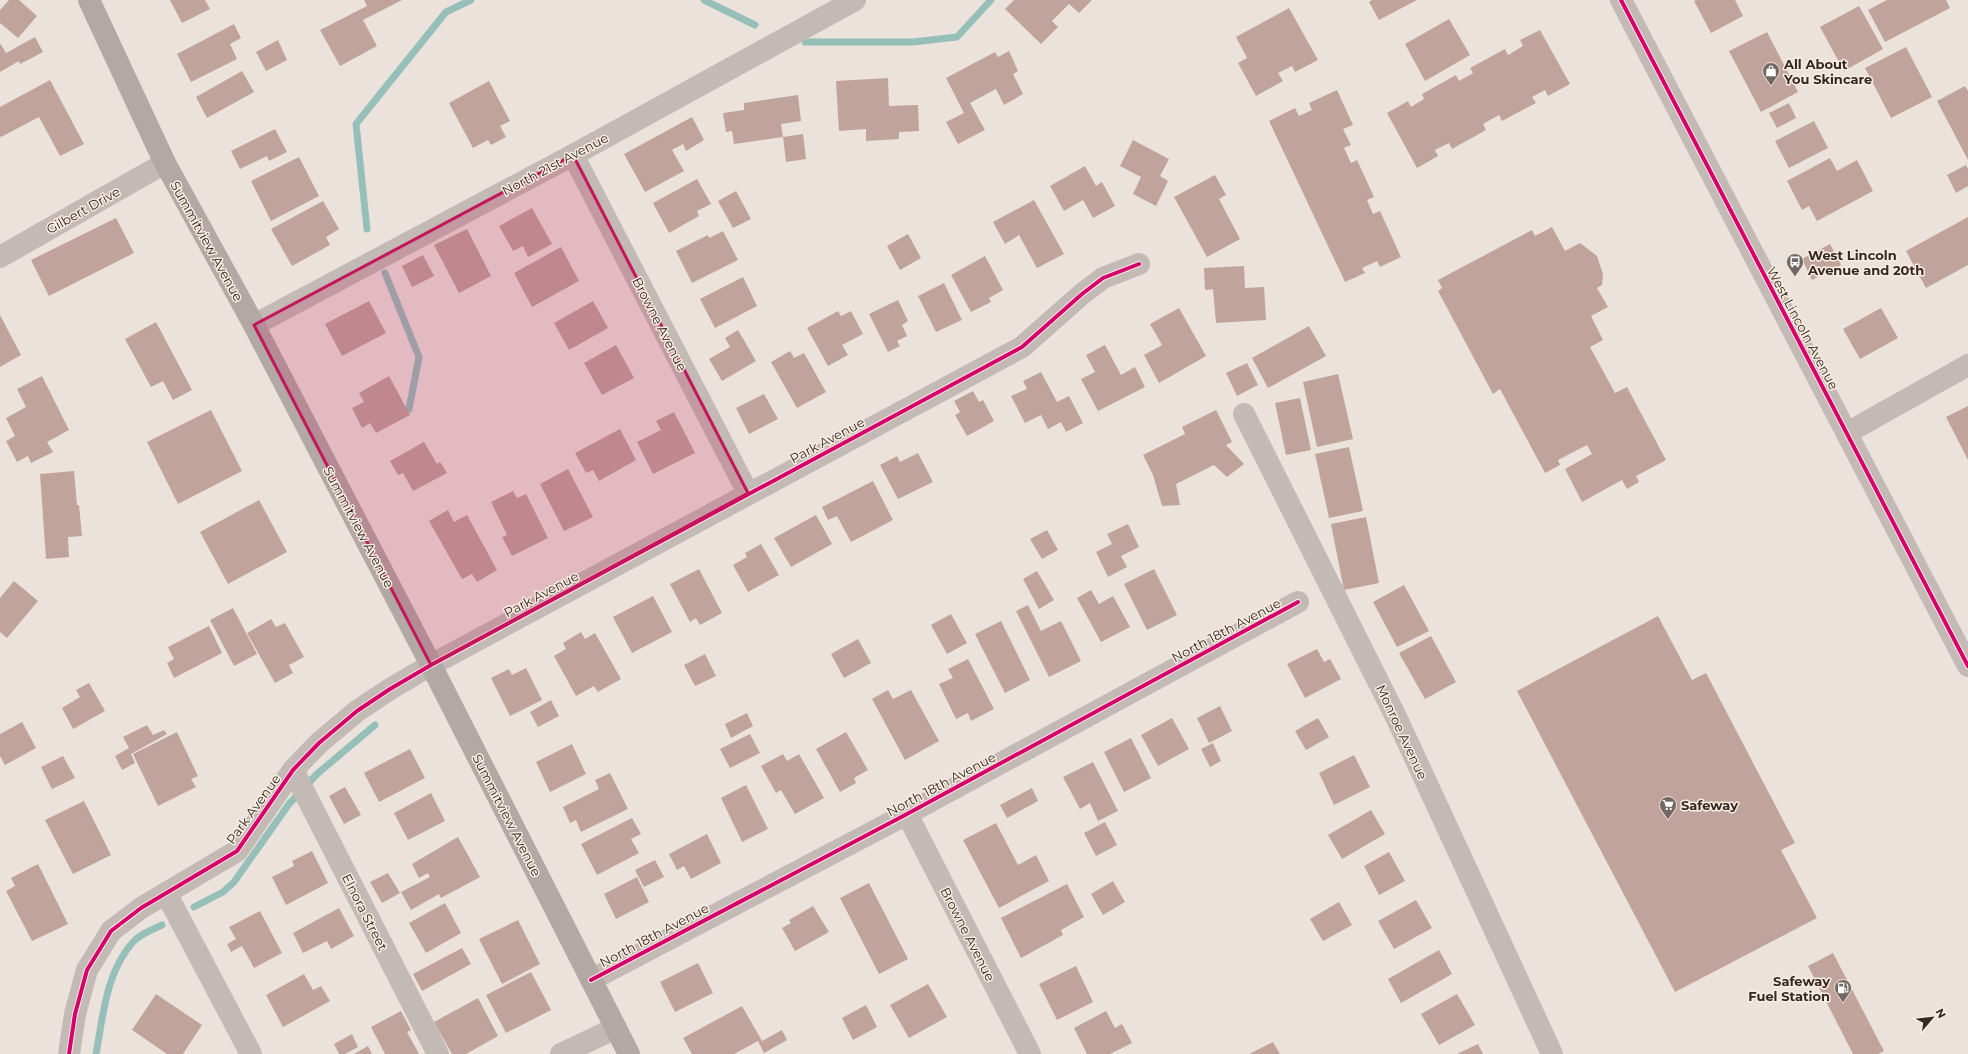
<svg xmlns="http://www.w3.org/2000/svg" width="1968" height="1054" font-family="Montserrat,sans-serif">
<style>
.lines{fill:none;stroke-linecap:round;stroke-linejoin:round}
.stream{stroke:#97bfba;stroke-width:7}
.building{fill:#c0a49c}
.minor{stroke:#c3bab5;stroke-width:22}
.major{stroke:#b2a9a4;stroke-width:22}
.cycleway-casing{stroke:#f9ece1;stroke-width:6}
.cycleway{stroke:#d6006c;stroke-width:4}
.marked{fill:#c2185b;fill-opacity:0.2;stroke:#c2185b;stroke-width:3;stroke-linejoin:round}
.labels{text-anchor:middle;dominant-baseline:central;stroke-width:3;stroke-linejoin:round;paint-order:stroke}
.poi-label{font-size:13px;font-weight:bold;fill:#332824;stroke:#f9ece1;text-anchor:start}
.street-label{font-size:13px;fill:#332824;stroke:#f9ece1}
</style>
<rect width="100%" height="100%" fill="#ebe3db"/>
<g class="lines">
<!-- stream -->
<g class="stream">
<polyline points="704,0 755,25"/>
<polyline points="805,42 913,42 957,37 991,0"/>
<polyline points="367,229 356,124 446,12 471,0"/>
<polyline points="385,273 419,357 409,409"/>
<polyline points="194,907 223,892 234,882 289,804 317,774 375,725"/>
<path d="M96,1054C103,1016 106,972 133,942C140,934 153,929 162,925"/>
</g>
</g>
<!-- building -->
<g class="building">
<polygon points="9,0 19,0 37,16 18,38 0,23 0,10"/>
<polygon points="170,0 205,0 210,9 182,23"/>
<polygon points="364,0 402,0 363,20 377,46 340,66 320,30 367,6"/>
<polygon points="1014,0 1092,0 1079,13 1069,4 1052,21 1058,27 1041,44 1005,9"/>
<polygon points="1372,0 1417,0 1379,20 1369,2"/>
<polygon points="1696,0 1735,0 1743,16 1711,33 1694,1"/>
<polygon points="1887,0 1946,0 1950,8 1885,42 1868,10"/>
<polygon points="1859,6 1883,49 1844,71 1820,27"/>
<polygon points="1289,8 1318,60 1295,72 1292,66 1278,73 1283,81 1256,96 1238,63 1247,58 1236,37"/>
<polygon points="1449,19 1470,55 1425,81 1405,44"/>
<polygon points="234,24 241,38 230,44 237,59 191,82 177,54"/>
<polygon points="1540,30 1570,84 1548,96 1545,90 1532,97 1536,103 1502,121 1499,115 1483,124 1486,130 1452,149 1449,143 1435,150 1438,156 1417,168 1387,113 1408,101 1411,107 1424,99 1422,94 1456,75 1459,81 1473,73 1470,68 1505,49 1508,55 1523,46 1520,40"/>
<polygon points="1767,32 1798,92 1761,112 1729,51"/>
<polygon points="35,37 43,52 20,64 19,61 0,72 0,43 6,53"/>
<polygon points="278,40 287,60 266,71 256,52"/>
<polygon points="1906,47 1932,97 1891,118 1865,68"/>
<polygon points="1009,51 1018,71 1013,74 1023,94 1004,105 996,89 970,103 985,130 958,144 946,122 964,113 946,78 995,52 998,57"/>
<polygon points="242,71 254,92 207,118 196,97"/>
<polygon points="888,78 889,106 918,105 919,131 899,132 899,139 866,141 866,129 839,131 836,81"/>
<polygon points="50,80 84,144 60,156 39,117 1,137 0,136 0,107"/>
<polygon points="489,81 510,121 500,126 506,137 491,145 488,140 473,148 449,103"/>
<polygon points="1965,86 1968,91 1968,160 1937,101"/>
<polygon points="1337,90 1353,125 1343,129 1351,145 1344,148 1351,163 1357,160 1374,197 1367,200 1373,214 1380,211 1401,257 1380,267 1377,261 1362,268 1365,273 1345,282 1269,121 1295,108 1299,116 1312,110 1309,103"/>
<polygon points="798,95 801,121 781,124 783,137 734,144 732,131 726,132 723,113 744,110 744,103"/>
<polygon points="1789,103 1796,118 1777,128 1769,113"/>
<polygon points="692,117 704,140 686,151 683,144 672,150 684,171 645,192 624,154"/>
<polygon points="1814,121 1828,148 1789,168 1775,141"/>
<polygon points="275,129 287,152 269,161 267,156 240,169 231,151"/>
<polygon points="803,134 806,159 786,162 783,137"/>
<polygon points="1133,140 1169,159 1160,176 1168,181 1156,206 1133,194 1141,177 1120,166"/>
<polygon points="299,157 319,196 271,221 251,181"/>
<polygon points="1830,158 1837,171 1857,160 1873,191 1817,221 1809,206 1802,210 1787,181"/>
<polygon points="1966,165 1968,169 1968,186 1956,193 1947,175"/>
<polygon points="1085,166 1096,186 1102,182 1115,206 1093,218 1083,200 1064,211 1050,186"/>
<polygon points="1215,175 1226,195 1219,199 1240,239 1207,257 1174,197"/>
<polygon points="697,179 711,204 697,211 699,216 669,233 653,203"/>
<polygon points="736,191 751,219 733,228 718,201"/>
<polygon points="1034,200 1064,254 1037,268 1019,235 1005,244 993,222"/>
<polygon points="323,201 339,229 326,237 330,245 292,266 271,229"/>
<polygon points="532,208 552,244 528,257 523,246 513,251 499,226"/>
<polygon points="1968,217 1968,265 1926,288 1906,251"/>
<polygon points="116,218 134,253 49,296 31,260"/>
<polygon points="1552,227 1565,251 1580,243 1597,256 1603,274 1602,285 1597,288 1608,307 1591,316 1603,340 1590,347 1615,393 1627,387 1666,460 1636,476 1639,482 1627,489 1622,480 1582,502 1565,469 1592,454 1587,445 1558,460 1560,465 1545,473 1500,389 1493,394 1438,291 1442,288 1438,280 1532,230 1535,236"/>
<polygon points="467,229 491,276 459,293 434,245"/>
<polygon points="723,231 738,260 692,283 676,251 708,235 709,238"/>
<polygon points="908,234 921,258 900,270 887,246"/>
<polygon points="1830,244 1841,265 1812,280 1802,259"/>
<polygon points="561,247 579,281 532,307 514,273"/>
<polygon points="423,255 434,276 412,287 402,266"/>
<polygon points="985,256 1003,290 989,298 991,302 971,312 951,275"/>
<polygon points="1244,266 1245,288 1264,287 1266,320 1216,323 1213,289 1205,290 1204,268"/>
<polygon points="743,277 757,306 715,328 700,299"/>
<polygon points="944,283 962,320 936,332 918,296"/>
<polygon points="898,300 908,321 902,325 907,336 897,341 900,346 888,352 869,314"/>
<polygon points="369,301 386,333 342,356 325,324"/>
<polygon points="593,301 608,328 569,350 554,323"/>
<polygon points="1179,308 1206,356 1159,383 1144,355 1162,345 1150,324"/>
<polygon points="1881,308 1898,338 1860,359 1843,329"/>
<polygon points="838,311 841,316 851,311 863,334 842,345 848,355 828,366 807,328"/>
<polygon points="0,315 21,355 0,367"/>
<polygon points="156,322 192,390 173,400 163,381 151,387 125,339"/>
<polygon points="1309,326 1326,356 1268,388 1252,358"/>
<polygon points="738,330 756,361 722,381 709,359 730,347 725,338"/>
<polygon points="616,345 634,378 602,395 584,363"/>
<polygon points="1105,345 1121,375 1135,367 1145,387 1098,411 1081,379 1095,372 1086,355"/>
<polygon points="790,351 794,358 804,353 826,392 797,408 771,362"/>
<polygon points="1247,363 1258,385 1237,396 1226,373"/>
<polygon points="1041,372 1057,402 1069,396 1083,423 1066,432 1061,422 1048,429 1041,415 1025,423 1011,396 1027,389 1023,381"/>
<polygon points="1338,374 1353,439 1317,447 1303,382"/>
<polygon points="42,376 69,430 47,442 53,452 31,463 28,456 17,462 6,441 15,436 6,418 26,407 17,389"/>
<polygon points="389,376 410,415 376,433 370,423 362,428 352,408 364,402 359,393"/>
<polygon points="973,391 979,402 983,400 994,421 967,436 955,415 960,412 954,401"/>
<polygon points="764,394 778,419 749,434 736,408"/>
<polygon points="1300,398 1311,450 1286,455 1275,403"/>
<polygon points="1968,406 1968,460 1946,417"/>
<polygon points="211,410 242,471 178,504 147,442"/>
<polygon points="1216,410 1232,442 1226,445 1244,464 1227,477 1214,465 1176,484 1180,505 1162,506 1153,475 1143,455 1185,434 1182,427"/>
<polygon points="674,412 695,453 653,474 637,442 661,430 656,421"/>
<polygon points="620,429 636,460 599,481 593,470 586,473 575,453"/>
<polygon points="424,442 437,464 440,462 447,473 413,491 403,473 398,475 390,461"/>
<polygon points="1349,447 1363,511 1329,518 1315,454"/>
<polygon points="918,453 933,482 898,499 880,465 897,456 900,462"/>
<polygon points="568,469 593,517 564,531 540,484"/>
<polygon points="74,471 77,505 79,505 82,536 68,537 69,557 46,559 40,474"/>
<polygon points="873,481 893,520 851,542 837,516 828,520 822,507"/>
<polygon points="513,491 517,498 526,494 548,538 512,556 502,537 507,535 491,502"/>
<polygon points="259,500 287,552 228,584 200,532"/>
<polygon points="448,510 454,522 467,515 497,570 477,582 472,574 462,579 429,521"/>
<polygon points="816,515 832,544 791,567 774,538"/>
<polygon points="1366,517 1379,583 1344,590 1331,524"/>
<polygon points="1128,524 1139,547 1121,556 1127,567 1108,577 1096,552 1112,544 1107,534"/>
<polygon points="1047,530 1058,550 1042,559 1030,539"/>
<polygon points="761,544 779,575 748,592 733,565 747,557 745,553"/>
<polygon points="699,569 722,613 700,625 696,618 690,622 670,584"/>
<polygon points="1154,569 1177,615 1147,630 1124,584"/>
<polygon points="1037,571 1054,600 1039,609 1023,579"/>
<polygon points="14,581 38,601 7,638 0,632 0,598"/>
<polygon points="1404,585 1429,631 1397,647 1373,602"/>
<polygon points="1091,590 1099,604 1113,596 1130,627 1101,642 1077,598"/>
<polygon points="653,596 672,632 632,653 613,617"/>
<polygon points="1028,605 1041,631 1061,621 1081,661 1049,677 1016,611"/>
<polygon points="233,608 257,654 234,666 210,620"/>
<polygon points="951,614 967,643 947,654 931,625"/>
<polygon points="1658,616 1692,680 1706,673 1795,843 1781,850 1817,918 1675,992 1517,691"/>
<polygon points="271,619 276,627 285,623 304,657 289,665 293,673 275,683 247,633"/>
<polygon points="1001,621 1030,680 1005,693 975,634"/>
<polygon points="209,626 222,653 174,678 167,663 174,659 168,647"/>
<polygon points="581,632 585,639 595,633 621,679 598,692 594,686 576,696 554,656 566,649 563,643"/>
<polygon points="1431,636 1456,682 1425,699 1399,653"/>
<polygon points="858,639 871,663 844,678 831,654"/>
<polygon points="1317,649 1324,662 1330,659 1341,679 1305,698 1287,664"/>
<polygon points="705,654 716,676 695,686 684,665"/>
<polygon points="968,659 994,709 971,721 968,713 956,719 939,684 953,678 948,669"/>
<polygon points="526,668 542,700 510,716 491,678 509,669 512,675"/>
<polygon points="89,683 105,711 73,729 62,708 80,697 76,690"/>
<polygon points="888,690 893,699 911,690 939,741 905,760 872,699"/>
<polygon points="551,700 559,716 538,727 530,712"/>
<polygon points="1220,706 1232,731 1209,743 1197,718"/>
<polygon points="747,713 753,726 731,738 725,724"/>
<polygon points="1172,718 1189,749 1158,766 1141,735"/>
<polygon points="1318,718 1329,737 1306,750 1295,731"/>
<polygon points="22,722 36,748 5,765 0,756 0,734"/>
<polygon points="147,725 153,735 164,730 167,734 131,754 135,763 122,770 115,756 129,748 123,737"/>
<polygon points="177,732 198,776 191,779 196,787 158,806 133,754"/>
<polygon points="846,732 868,770 854,778 856,783 840,792 816,749"/>
<polygon points="750,734 760,753 730,768 720,749"/>
<polygon points="1131,738 1151,778 1124,792 1104,752"/>
<polygon points="1213,743 1221,761 1210,767 1201,749"/>
<polygon points="572,744 586,774 550,792 536,762"/>
<polygon points="410,749 425,778 379,802 364,773"/>
<polygon points="783,754 787,761 799,754 824,798 795,814 781,790 776,793 761,766"/>
<polygon points="1354,755 1370,787 1334,805 1319,773"/>
<polygon points="63,756 75,778 52,789 41,767"/>
<polygon points="1093,762 1118,811 1098,821 1090,803 1080,809 1063,777"/>
<polygon points="610,773 628,809 581,832 576,820 570,823 563,807 599,789 595,780"/>
<polygon points="746,785 768,829 742,842 721,798"/>
<polygon points="345,787 361,815 344,824 329,796"/>
<polygon points="1032,788 1038,801 1007,818 1000,805"/>
<polygon points="431,793 445,821 408,840 394,813"/>
<polygon points="84,801 111,855 73,874 45,820"/>
<polygon points="1371,810 1385,834 1342,859 1328,835"/>
<polygon points="632,818 641,834 631,839 639,853 597,875 581,844"/>
<polygon points="1105,822 1117,845 1096,856 1084,833"/>
<polygon points="996,823 1018,865 1036,855 1049,881 999,908 963,840"/>
<polygon points="707,834 721,863 691,879 684,866 677,870 669,854"/>
<polygon points="458,837 480,877 441,898 439,894 411,910 401,892 430,877 428,873 419,878 412,864"/>
<polygon points="312,851 328,883 286,905 272,877 294,866 292,861"/>
<polygon points="1389,852 1405,881 1379,895 1364,866"/>
<polygon points="655,860 664,877 644,887 635,870"/>
<polygon points="38,864 68,924 32,941 6,891 15,886 11,878"/>
<polygon points="388,873 400,893 382,903 370,882"/>
<polygon points="637,877 649,902 616,919 604,894"/>
<polygon points="1113,881 1125,902 1103,915 1091,894"/>
<polygon points="869,883 908,959 879,974 840,898"/>
<polygon points="1067,884 1084,917 1061,930 1063,935 1021,958 1001,918"/>
<polygon points="1416,900 1432,928 1394,949 1378,921"/>
<polygon points="1339,902 1352,925 1323,941 1310,919"/>
<polygon points="445,903 461,933 426,953 409,923"/>
<polygon points="813,906 829,932 795,951 782,928 791,923 789,920"/>
<polygon points="339,908 354,936 331,949 327,941 303,953 293,933"/>
<polygon points="260,911 282,953 254,968 242,946 231,952 227,944 236,939 229,927"/>
<polygon points="518,920 540,964 502,984 479,939"/>
<polygon points="462,948 471,964 422,991 413,974"/>
<polygon points="1439,950 1452,974 1401,1003 1388,979"/>
<polygon points="1833,953 1884,1051 1878,1054 1853,1054 1808,966"/>
<polygon points="698,963 713,993 675,1012 660,982"/>
<polygon points="1076,966 1093,1002 1057,1020 1039,984"/>
<polygon points="531,972 551,1010 506,1033 486,995"/>
<polygon points="304,974 313,990 321,986 330,1001 283,1027 266,995"/>
<polygon points="928,984 947,1017 909,1038 890,1005"/>
<polygon points="156,994 202,1025 183,1054 167,1054 132,1030"/>
<polygon points="1457,994 1475,1025 1439,1045 1421,1014"/>
<polygon points="478,998 498,1036 466,1054 452,1054 434,1022"/>
<polygon points="866,1005 877,1027 853,1040 842,1018"/>
<polygon points="742,1006 762,1041 782,1030 787,1040 764,1053 758,1041 734,1054 692,1054 683,1038"/>
<polygon points="401,1011 411,1030 407,1032 419,1054 385,1054 371,1027"/>
<polygon points="1106,1011 1115,1028 1122,1024 1132,1043 1110,1054 1087,1054 1074,1028"/>
<polygon points="352,1034 358,1047 345,1054 339,1054 334,1044"/>
<polygon points="1273,1042 1280,1054 1249,1054"/>
<polygon points="1478,1044 1483,1054 1457,1054"/>
<polygon points="368,1046 372,1054 354,1054"/>
</g>
<g class="lines">
<!-- minor -->
<g class="minor">
<polyline points="1621,0 1968,666"/>
<polyline points="573,155 748,493"/>
<polyline points="0,257 165,163"/>
<polyline points="254,325 573,155 855,0"/>
<polyline points="1244,414 1397,719 1552,1054"/>
<polyline points="1847,433 1968,365"/>
<polyline points="293,770 438,1054"/>
<polyline points="907,814 1030,1054"/>
<polyline points="166,893 251,1054"/>
<polyline points="591,980 907,814 1298,602"/>
<polyline points="69,1054 75,1014 87,970 111,931 141,908 237,851 293,770 319,743 357,711 390,689 431,665 1022,347 1082,294 1103,278 1139,264"/>
<polyline points="561,1054 616,1028"/>
</g>
<!-- major -->
<polyline class="major" points="89,0 165,163 254,325 431,665 629,1054"/>
<defs>
<g id="cycleway">
<polyline points="1621,0 1968,666"/>
<polyline points="591,980 907,814 1298,602"/>
<polyline points="69,1054 75,1014 87,970 111,931 141,908 237,851 293,770 319,743 357,711 390,689 431,665 1022,347 1082,294 1103,278 1139,264"/>
</g>
</defs>
<!-- cycleway casing -->
<use href="#cycleway" class="cycleway-casing"/>
<!-- cycleway -->
<use href="#cycleway" class="cycleway"/>
</g>
<!-- marked area -->
<path class="marked" d="M573,155L748,493L431,665L254,325Z"/>
<!-- icons -->
<defs>
<symbol id="shop-pin" viewBox="-11 -11 22 30"><path d="M0 17L-7.5 6A9.5 9.5 0 1 1 7.5 6Z" fill="#736964" stroke="#f9ece1"/><path d="M-5-2.5h2.3a2.7 3.5 0 0 1 5.4 0H5L5.5 6h-11ZM-1.5-2.5h3a1.5 2.3 0 0 0-3 0Z" fill="#fff"/></symbol>
<symbol id="bus-pin" viewBox="-11 -11 22 30"><path d="M0 17L-7.5 6A9.5 9.5 0 1 1 7.5 6Z" fill="#736964" stroke="#f9ece1"/><path d="M-5-6H5V4H4V6H2V4H-2V6H-4V4H-5ZM-3.5-4V0h7V-4ZM-3.5 1.2v1.5H-2V1.2ZM2 1.2v1.5H3.5V1.2Z" fill="#fff"/></symbol>
<symbol id="supermarket-pin" viewBox="-11 -11 22 30"><path d="M0 17L-7.5 6A9.5 9.5 0 1 1 7.5 6Z" fill="#736964" stroke="#f9ece1"/><path d="M-6-5.5h2.5l.6 2H6L4.5 2H-2.5L-4.4-4H-6ZM-1.5 3.2a1.3 1.3 0 1 0 .1 0ZM3 3.2a1.3 1.3 0 1 0 .1 0Z" fill="#fff"/></symbol>
<symbol id="fuel-pin" viewBox="-11 -11 22 30"><path d="M0 17L-7.5 6A9.5 9.5 0 1 1 7.5 6Z" fill="#736964" stroke="#f9ece1"/><path d="M-5.5-6h7V0h2V4h1.3V-2.5L3-4.5l.8-.8L6-3V5H2.5V1h-1V6h-7ZM-4.2-4.7v3.2H.2V-4.7Z" fill="#fff"/></symbol>
</defs>
<g fill-rule="evenodd">
<use href="#shop-pin" x="1761" y="61" width="20" height="27"/>
<use href="#bus-pin" x="1785" y="252" width="20" height="27"/>
<use href="#supermarket-pin" x="1658" y="795" width="20" height="27"/>
<use href="#fuel-pin" x="1833" y="978" width="20" height="27"/>
</g>
<g class="labels">
<!-- poi labels -->
<g class="poi-label">
<text x="1784" y="64">All About<tspan x="1784" dy="15">You Skincare</tspan></text>
<text x="1808" y="255">West Lincoln<tspan x="1808" dy="15">Avenue and 20th</tspan></text>
<text x="1681" y="805">Safeway</text>
<text x="1830" y="981" text-anchor="end">Safeway<tspan x="1830" dy="15">Fuel Station</tspan></text>
</g>
<!-- street labels -->
<g class="street-label">
<text transform="translate(555 164) rotate(-28)">North 21st Avenue</text>
<text transform="translate(83 210) rotate(-29)">Gilbert Drive</text>
<text transform="translate(207 241) rotate(61)">Summitview Avenue</text>
<text transform="translate(660 324) rotate(63)">Browne Avenue</text>
<text transform="translate(1803 328) rotate(62)">West Lincoln Avenue</text>
<text transform="translate(827 440) rotate(-28)">Park Avenue</text>
<text transform="translate(359 527) rotate(62)">Summitview Avenue</text>
<text transform="translate(541 594) rotate(-28)">Park Avenue</text>
<text transform="translate(1226 630) rotate(-28)">North 18th Avenue</text>
<text transform="translate(1402 732) rotate(65)">Monroe Avenue</text>
<text transform="translate(941 784) rotate(-28)">North 18th Avenue</text>
<text transform="translate(253 809) rotate(-54)">Park Avenue</text>
<text transform="translate(507 815) rotate(63)">Summitview Avenue</text>
<text transform="translate(365 912) rotate(63)">Elnora Street</text>
<text transform="translate(968 934) rotate(63)">Browne Avenue</text>
<text transform="translate(654 935) rotate(-28)">North 18th Avenue</text>
</g>
</g>
<!-- north arrow -->
<g transform="translate(1932 1018) rotate(62)" stroke="#f9ece1" stroke-width="3" paint-order="stroke">
<path d="M0-3L7 15L0 10L-7 15Z" fill="#332824"/>
<text y="-6" font-size="11" font-weight="bold" text-anchor="middle" fill="#332824">N</text>
</g>
</svg>
